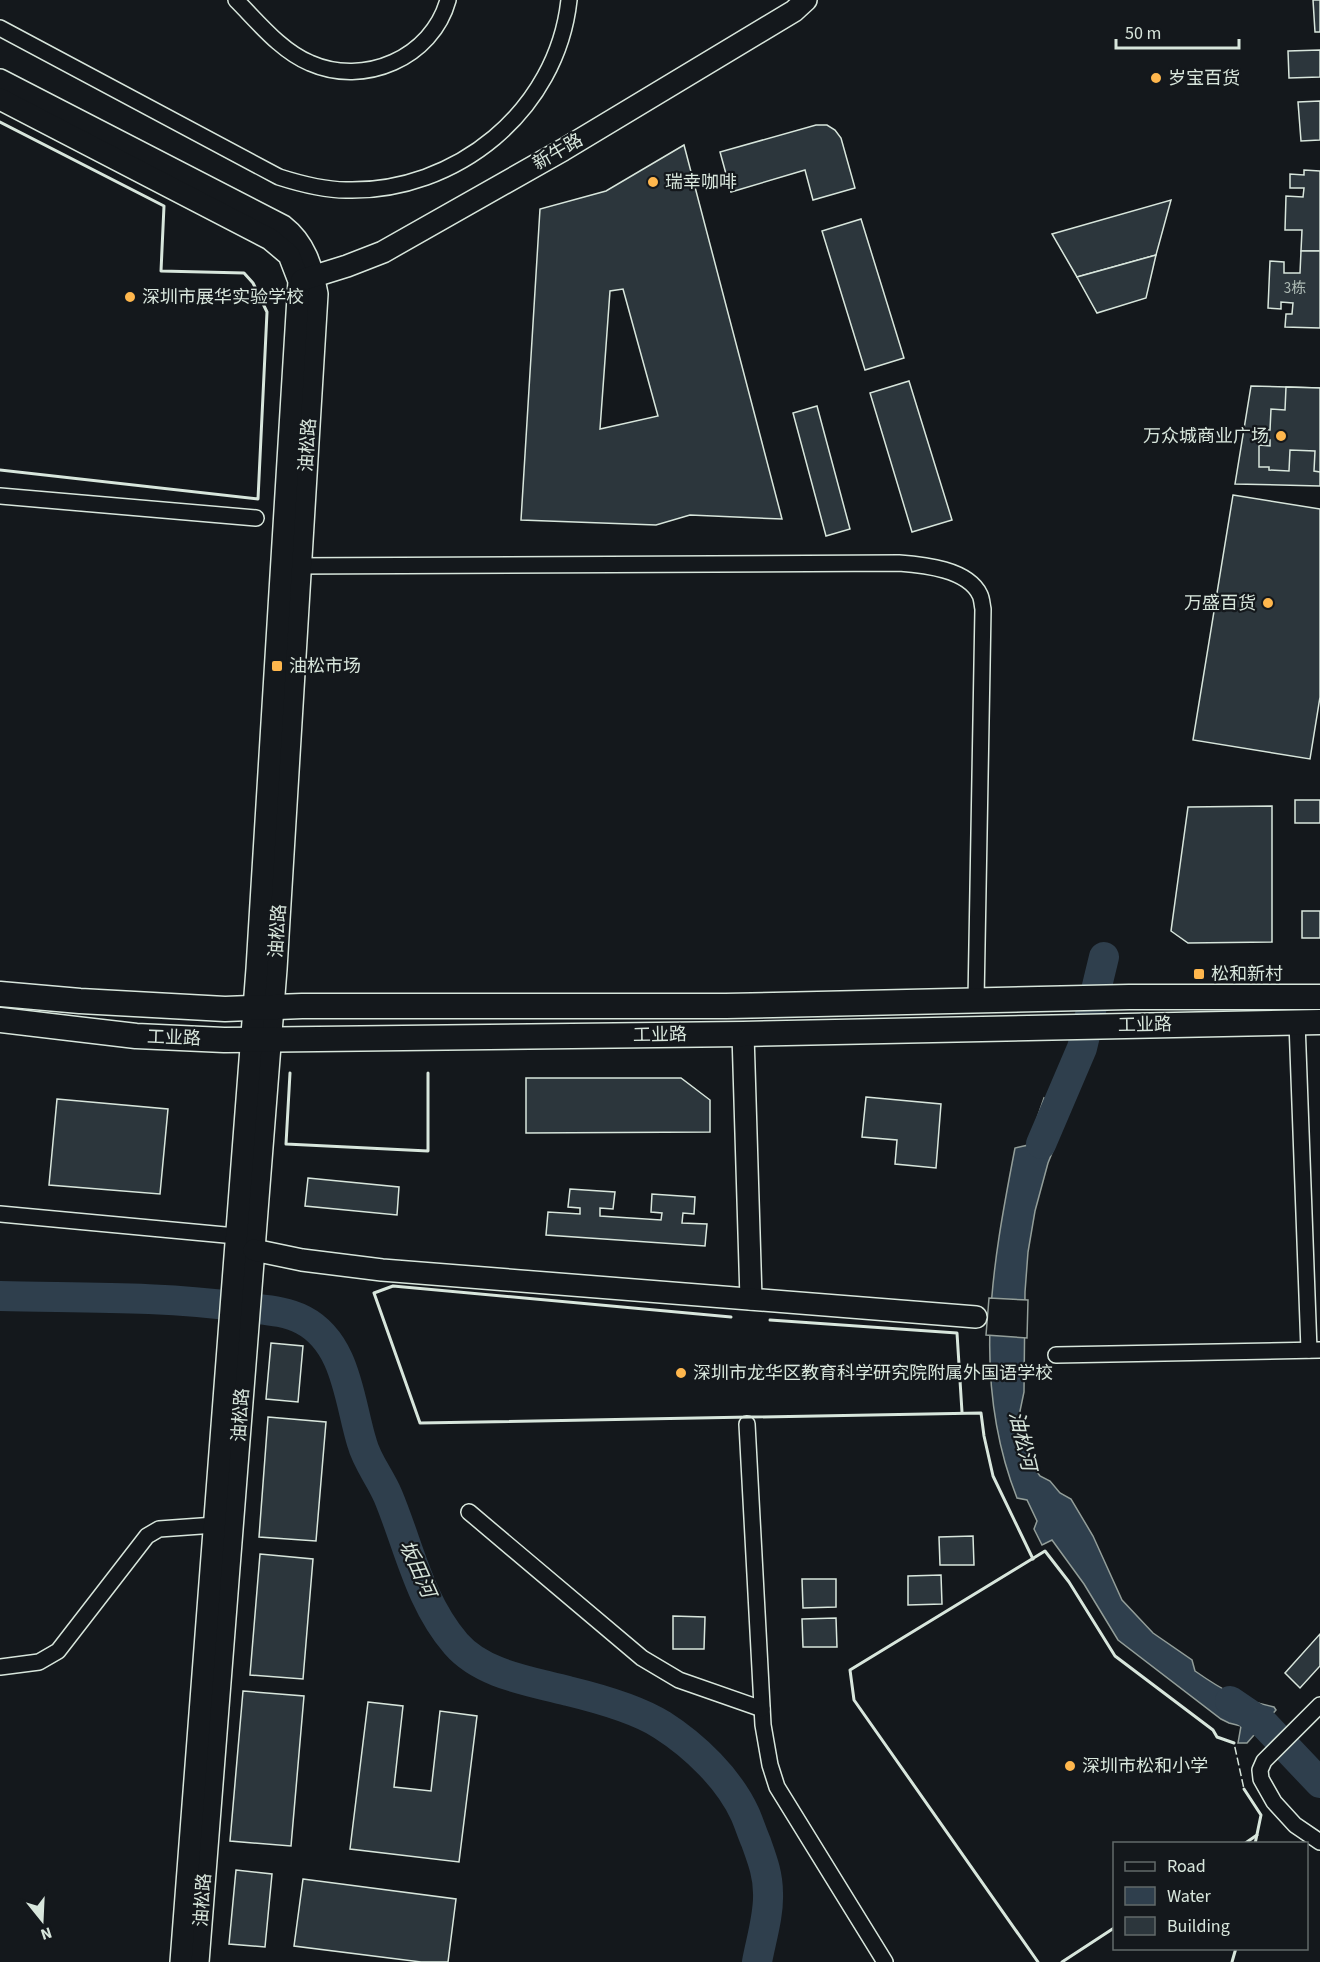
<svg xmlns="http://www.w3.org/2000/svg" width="1320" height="1962" font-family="'Source Sans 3','Noto Sans SC',sans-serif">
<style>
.water{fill:#2f3f4d;stroke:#939e99;stroke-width:1.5}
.pier{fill:#14181c;stroke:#939e99;stroke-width:1.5}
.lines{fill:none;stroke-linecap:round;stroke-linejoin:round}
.river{stroke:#2f3f4d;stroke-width:30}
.building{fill:#2c363c;stroke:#d8e6dc;stroke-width:1.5;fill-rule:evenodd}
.street-casing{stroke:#d8e6dc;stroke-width:18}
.secondary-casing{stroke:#d8e6dc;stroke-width:24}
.primary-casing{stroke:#d8e6dc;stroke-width:27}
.street{stroke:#14181c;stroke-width:15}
.secondary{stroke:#14181c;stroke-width:21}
.primary{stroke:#14181c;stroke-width:24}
.fence{stroke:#d8e6dc;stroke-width:1.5;stroke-dasharray:8 3;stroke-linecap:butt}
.wall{stroke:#d8e6dc;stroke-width:3}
.poi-dot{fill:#ffb74d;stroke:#14181c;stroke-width:2}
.labels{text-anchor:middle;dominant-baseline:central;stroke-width:4.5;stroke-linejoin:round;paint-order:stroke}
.number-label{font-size:15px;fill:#adbab4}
.poi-label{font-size:18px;fill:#d8e6dc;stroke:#14181c;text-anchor:start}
.street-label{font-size:18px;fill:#d8e6dc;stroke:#14181c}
.water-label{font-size:20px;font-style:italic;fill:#d8e6dc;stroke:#14181c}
</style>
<rect width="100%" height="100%" fill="#14181c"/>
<!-- water -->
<path class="water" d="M1044,1098L1068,1113L1048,1163L1035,1211L1028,1252L1025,1292L1024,1392L1020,1411L1022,1435L1032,1465L1040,1476L1050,1481L1060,1493L1071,1499L1093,1536L1122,1600L1153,1633L1192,1660L1195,1671C1225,1692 1239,1699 1274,1707L1276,1710L1247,1743H1238L1241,1726L1229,1723L1221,1719L1118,1640L1084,1584L1052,1540L1042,1545L1034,1529L1037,1521L1027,1500L1017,1498C971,1381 992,1267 1015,1148L1028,1145Z"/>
<!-- pier -->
<polygon class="pier" points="989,1298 1028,1300 1027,1338 986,1335"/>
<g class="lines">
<!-- river -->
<g class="river">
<polyline points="1041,1144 1082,1048 1104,957"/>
<path d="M0,1296C80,1298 161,1296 241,1307C262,1310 284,1310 303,1320C347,1343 349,1401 362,1443C367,1462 380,1477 388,1496C409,1546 419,1601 456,1644C483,1675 531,1681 568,1691C597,1698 637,1709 662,1725C695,1746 729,1779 745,1814C749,1823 752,1833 756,1842C762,1859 768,1874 768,1893C769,1915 761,1940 757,1962"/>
<polyline points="1230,1701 1264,1724 1320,1783"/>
</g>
</g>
<!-- building -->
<g class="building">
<polygon points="1313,0 1320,0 1320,32 1315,32"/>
<polygon points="1320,50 1320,77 1289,78 1288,51"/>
<polygon points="1320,101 1320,140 1301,141 1298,102"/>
<polygon points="816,125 827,125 835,130 841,138 855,188 813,200 805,170 731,192 720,152"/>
<path d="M684,145L782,519L690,515L656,525L521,520L540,209L606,191ZM623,289L658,416L600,429L610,291Z"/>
<polygon points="1304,170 1320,171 1320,251 1301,251 1302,230 1285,230 1286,196 1303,197 1304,188 1290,188 1290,174 1304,175"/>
<polygon points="1171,200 1156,255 1077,277 1052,234"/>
<polygon points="861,219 904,358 865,370 822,231"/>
<polygon points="1301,251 1320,251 1320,328 1285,327 1286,314 1292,314 1293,303 1281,302 1281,309 1268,308 1270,261 1284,262 1284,273 1300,273"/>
<polygon points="1156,255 1146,298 1097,313 1077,277"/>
<polygon points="909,381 952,520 912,532 870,393"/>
<polygon points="1251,386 1320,388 1320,486 1235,484"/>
<polygon points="1286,387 1320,388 1320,472 1314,471 1315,451 1290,450 1289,471 1269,470 1269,467 1259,467 1259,445 1270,446 1270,440 1266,440 1266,430 1270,430 1271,409 1285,410"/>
<polygon points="817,406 850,529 826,536 793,413"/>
<polygon points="1233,495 1320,509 1320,697 1310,759 1193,740"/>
<rect x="1295" y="800" width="25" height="23"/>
<polygon points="1272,806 1272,942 1188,943 1171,931 1188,807"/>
<rect x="1302" y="911" width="18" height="27"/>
<polygon points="526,1078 681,1078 710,1100 710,1132 526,1133"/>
<polygon points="866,1097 941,1104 936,1168 895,1164 897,1140 862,1137"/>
<polygon points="57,1099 168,1109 160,1194 49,1185"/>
<polygon points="308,1178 399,1187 397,1215 305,1206"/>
<polygon points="570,1189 615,1192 613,1209 600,1208 600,1216 661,1220 662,1213 651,1212 652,1194 695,1197 694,1214 683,1213 682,1223 707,1224 705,1246 546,1235 548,1212 580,1214 580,1208 568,1207"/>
<polygon points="271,1343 303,1346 298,1402 266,1399"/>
<polygon points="268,1417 326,1422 316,1541 259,1537"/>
<polygon points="973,1536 974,1565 940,1565 939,1537"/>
<polygon points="260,1554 313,1559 303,1679 250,1675"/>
<polygon points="941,1575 942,1604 908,1605 908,1576"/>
<polygon points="802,1579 836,1579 836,1607 803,1608"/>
<polygon points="673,1616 705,1617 704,1649 673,1649"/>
<polygon points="836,1618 837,1647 803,1647 802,1619"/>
<polygon points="1320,1634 1320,1666 1300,1688 1285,1673"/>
<polygon points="243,1691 304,1696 291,1846 230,1841"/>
<polygon points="368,1702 403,1706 394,1787 431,1791 440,1711 477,1716 459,1862 350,1849"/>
<polygon points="236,1870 272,1874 265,1947 229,1944"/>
<polygon points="303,1879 456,1899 448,1962 421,1962 294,1946"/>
</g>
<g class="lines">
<defs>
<g id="street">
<path d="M236,0C258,22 281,51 310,63C364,87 432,58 448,0"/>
<path d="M0,28L279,177C301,184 323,190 346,190C456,193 557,111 569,0"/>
<polyline points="0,496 256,518"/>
<path d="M292,566L899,563C924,565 968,569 980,595C982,599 982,605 983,609L976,1001"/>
<polyline points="1297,1022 1309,1350"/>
<polyline points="0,1214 236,1236"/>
<polyline points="1056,1355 1320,1350"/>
<polyline points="747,1424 763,1725 770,1765 777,1787 885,1962"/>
<polyline points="469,1512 642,1658 679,1680 762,1709"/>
<polyline points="0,1667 39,1662 58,1651 147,1536 159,1529 215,1525"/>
<polyline points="1320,1705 1264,1761 1260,1770 1261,1779 1274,1802 1295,1825 1320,1842"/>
</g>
<g id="secondary">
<path d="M0,80L283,226C305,243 312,267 317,294L276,969L198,1962"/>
<polyline points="0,99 270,239 289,255 299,281 257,969 181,1962"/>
<polyline points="302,280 347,266 383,252 563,150 794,11 806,0"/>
<polyline points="743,1034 751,1299"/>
<polyline points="254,1250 302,1260 382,1270 976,1317"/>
</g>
<g id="primary">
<polyline points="0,994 80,1001 225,1009 302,1006 726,1006 1129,997 1320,997"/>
<polyline points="0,1020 136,1036 224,1040 743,1034 1320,1022"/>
</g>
</defs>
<!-- street casing -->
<use href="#street" class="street-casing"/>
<!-- secondary casing -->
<use href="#secondary" class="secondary-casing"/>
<!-- primary casing -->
<use href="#primary" class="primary-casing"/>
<!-- street -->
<use href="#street" class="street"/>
<!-- secondary -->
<use href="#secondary" class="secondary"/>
<!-- primary -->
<use href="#primary" class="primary"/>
<!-- fence -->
<g class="fence">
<polyline points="1038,1962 854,1700 850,1670 1045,1551 1069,1582 1115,1656 1213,1730 1217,1737 1234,1743 1244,1789 1261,1815 1257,1835 1244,1844"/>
<polyline points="1062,1962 1114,1928"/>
</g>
<!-- wall -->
<g class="wall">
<polyline points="0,122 164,206 161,271 244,273 253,283 267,312 258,499 0,470"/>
<polyline points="290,1073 286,1144 428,1151 428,1073"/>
<polyline points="731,1317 393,1286 374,1293 420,1423 981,1413 984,1436 993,1476 1033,1559"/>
<polyline points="770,1320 957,1333 962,1412"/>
<polyline points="1244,1789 1261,1815 1255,1844"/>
<polyline points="1244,1844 1257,1835"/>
<polyline points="1038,1962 854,1700 850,1670 1045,1551 1069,1582 1115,1656 1213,1730 1217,1737 1234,1743"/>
<polyline points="1062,1962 1114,1928"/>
<polyline points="1232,1962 1236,1948"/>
</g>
</g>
<!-- markers -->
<g class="poi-dot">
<circle cx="1156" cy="78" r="6"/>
<circle cx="653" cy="182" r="6"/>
<circle cx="130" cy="297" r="6"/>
<circle cx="1281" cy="436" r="6"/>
<circle cx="1268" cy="603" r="6"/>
<rect x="271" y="660" width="12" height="12" rx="3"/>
<rect x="1193" y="968" width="12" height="12" rx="3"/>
<circle cx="681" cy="1373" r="6"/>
<circle cx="1070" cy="1766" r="6"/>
</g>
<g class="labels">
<!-- number labels -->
<g class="number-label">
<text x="1295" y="288">3栋</text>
</g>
<!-- poi labels -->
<g class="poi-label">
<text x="1168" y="78">岁宝百货</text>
<text x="665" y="182">瑞幸咖啡</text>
<text x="142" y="297">深圳市展华实验学校</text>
<text x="1269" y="436" text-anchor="end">万众城商业广场</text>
<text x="1256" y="603" text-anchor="end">万盛百货</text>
<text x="289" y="666">油松市场</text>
<text x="1211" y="974">松和新村</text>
<text x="693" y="1373">深圳市龙华区教育科学研究院附属外国语学校</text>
<text x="1082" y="1766">深圳市松和小学</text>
</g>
<!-- street labels -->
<g class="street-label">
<text transform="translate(558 152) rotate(-30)">新牛路</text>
<text transform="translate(308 445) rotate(-86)">油松路</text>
<text transform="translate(278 931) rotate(-86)">油松路</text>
<text transform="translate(1145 1025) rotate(-1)">工业路</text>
<text transform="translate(660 1035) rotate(-1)">工业路</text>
<text transform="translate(174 1038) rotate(2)">工业路</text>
<text transform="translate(241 1415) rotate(-86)">油松路</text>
<text transform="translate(203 1900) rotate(-86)">油松路</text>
</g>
<!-- water labels -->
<g class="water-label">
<text transform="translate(1022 1441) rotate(77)">油松河</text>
<text transform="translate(417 1569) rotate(66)">坂田河</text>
</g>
</g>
<!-- legend -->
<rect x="1113" y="1842" width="195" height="108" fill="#14181c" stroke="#626a69" stroke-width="1.5"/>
<rect x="1125" y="1862" width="30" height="9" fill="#14181c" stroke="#626a69" stroke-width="1.5"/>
<text x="1167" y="1872" font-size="18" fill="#d8e6dc">Road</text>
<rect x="1125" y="1887" width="30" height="18" fill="#2f3f4d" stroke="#626a69" stroke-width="1.5"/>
<text x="1167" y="1902" font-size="18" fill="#d8e6dc">Water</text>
<rect x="1125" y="1917" width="30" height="18" fill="#2c363c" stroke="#626a69" stroke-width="1.5"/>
<text x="1167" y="1932" font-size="18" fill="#d8e6dc">Building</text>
<!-- north arrow -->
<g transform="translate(42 1920) rotate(162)" stroke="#14181c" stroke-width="4.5" paint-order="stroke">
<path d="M0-4.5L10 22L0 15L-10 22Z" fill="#d8e6dc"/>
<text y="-9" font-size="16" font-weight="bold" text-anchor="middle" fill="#d8e6dc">N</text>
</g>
<!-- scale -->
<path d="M1116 39v9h123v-9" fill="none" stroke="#d8e6dc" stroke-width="3"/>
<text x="1125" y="39" font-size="18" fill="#d8e6dc" stroke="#14181c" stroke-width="4.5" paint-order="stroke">50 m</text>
</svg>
